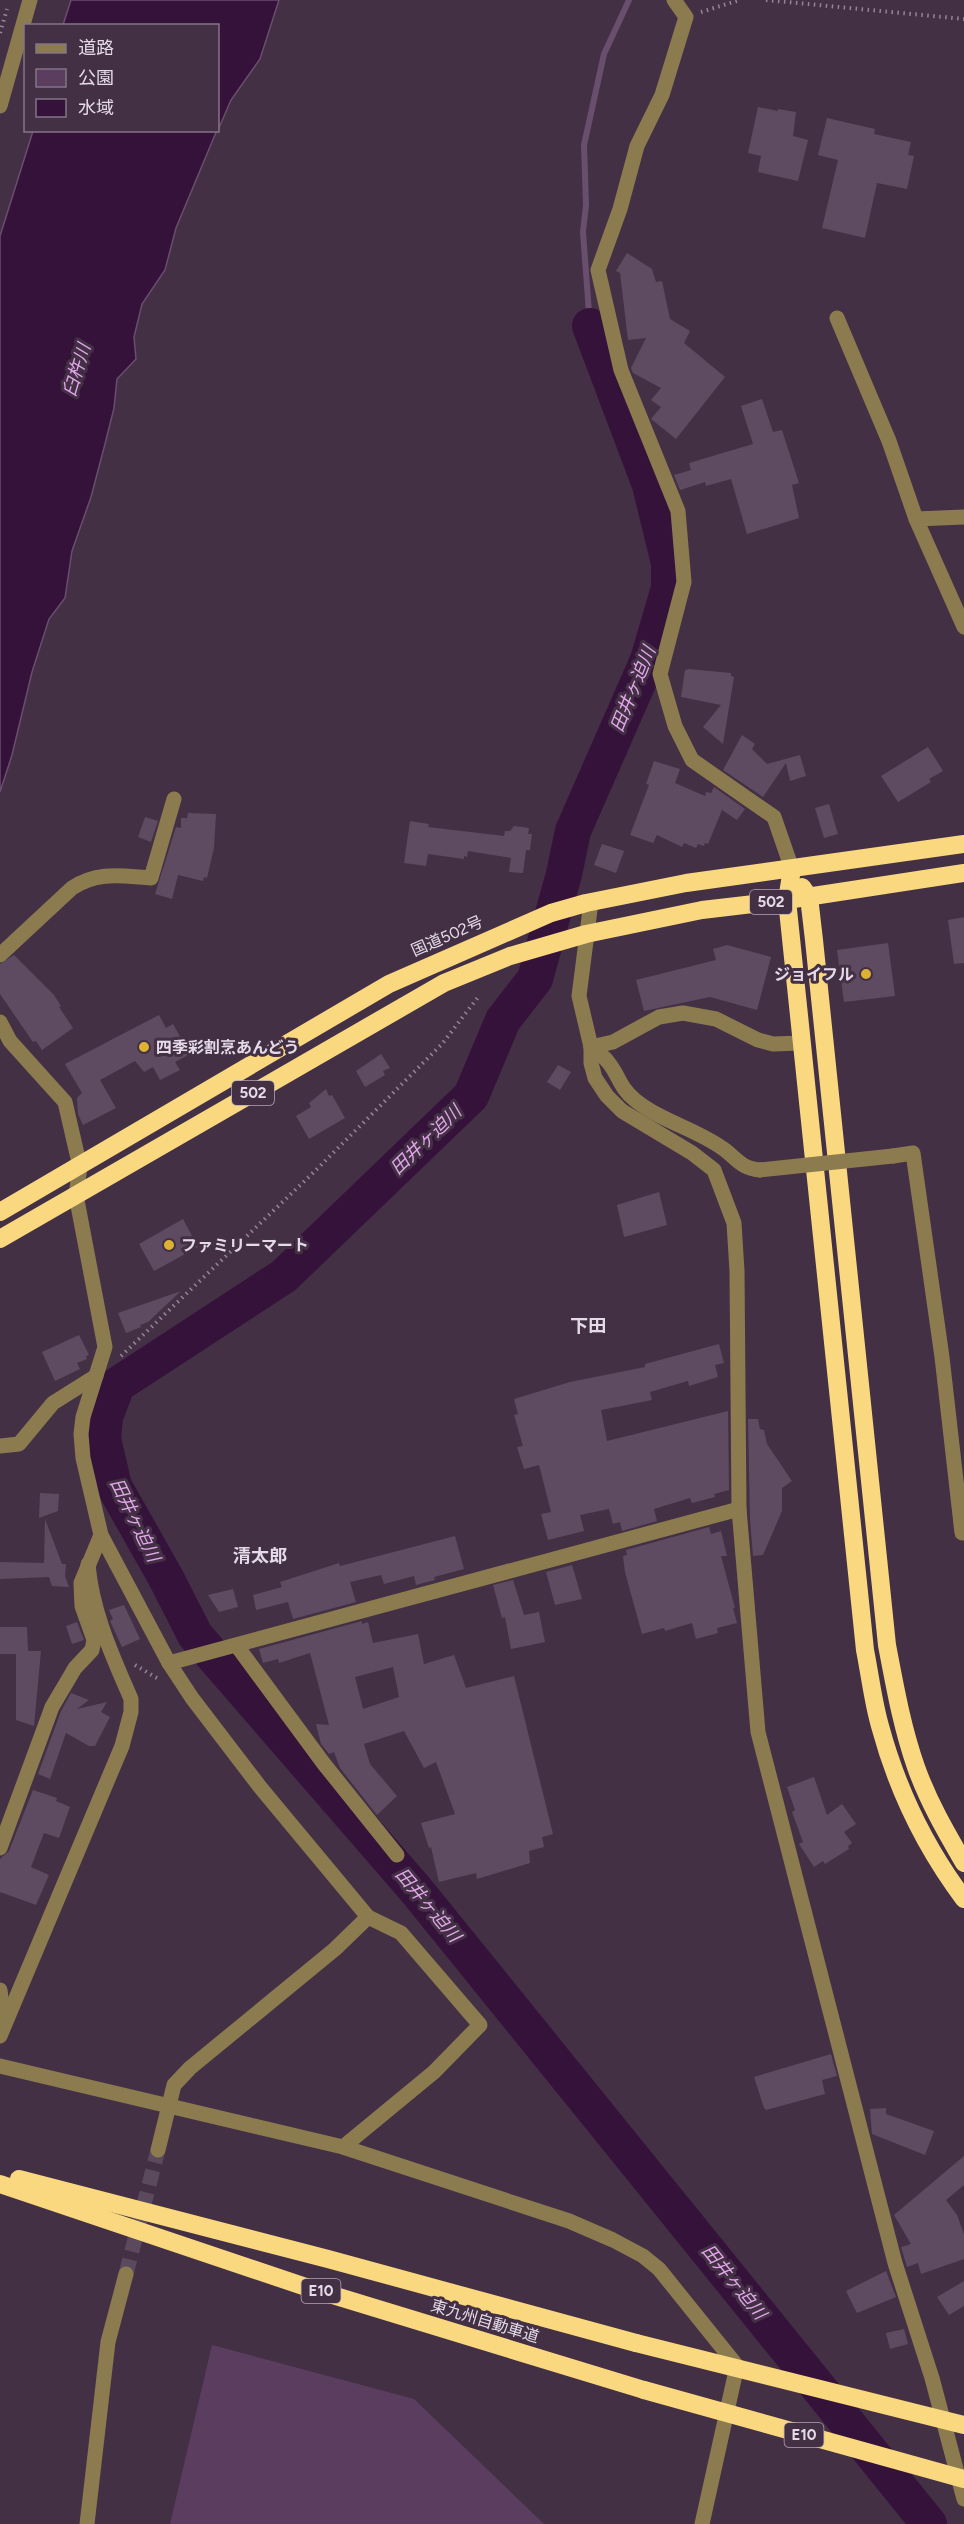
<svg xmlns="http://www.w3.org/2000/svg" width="964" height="2524" font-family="Figtree,'Noto Sans JP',sans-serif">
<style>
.green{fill:#5b3e5f}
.water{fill:#35123a;stroke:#6a4e6e;stroke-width:1.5}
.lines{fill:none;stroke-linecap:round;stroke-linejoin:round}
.stream{stroke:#6a4e6e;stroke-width:6}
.river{stroke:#35123a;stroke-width:36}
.building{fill:#5e4b61;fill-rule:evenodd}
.minor-tunnel{stroke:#5b4a5d;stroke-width:15;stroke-dasharray:15 8;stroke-linecap:butt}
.path{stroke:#958697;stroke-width:4;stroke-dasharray:1.5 4.5;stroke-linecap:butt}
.minor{stroke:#8c7b4f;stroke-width:15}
.highway{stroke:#fad87f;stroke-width:18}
.minor-bridge{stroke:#8c7b4f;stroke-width:15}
.highway-bridge{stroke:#fad87f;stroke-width:18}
.poi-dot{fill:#ddb233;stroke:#433045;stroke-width:2}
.labels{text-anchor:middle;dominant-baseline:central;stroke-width:6;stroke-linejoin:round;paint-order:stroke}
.shield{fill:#433045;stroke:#b4a7b6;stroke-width:1.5}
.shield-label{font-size:15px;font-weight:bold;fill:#e5dae7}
.street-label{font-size:16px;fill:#e5dae7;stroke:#433045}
.poi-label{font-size:16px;font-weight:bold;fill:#e5dae7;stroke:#433045;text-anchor:start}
.water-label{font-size:18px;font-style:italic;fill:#e2a7ea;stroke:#433045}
.neighbourhood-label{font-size:18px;font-weight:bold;fill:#e5dae7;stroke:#433045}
</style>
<rect width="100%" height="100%" fill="#433045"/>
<!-- green -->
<polygon class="green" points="212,2345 414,2399 544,2524 170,2524"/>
<!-- water -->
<g class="water">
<polygon points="71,0 279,0 260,59 231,100 218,130 218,26 63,25"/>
<polygon points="217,130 176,228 165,270 142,304 134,337 136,359 117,379 114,408 105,444 91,497 72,551 65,598 49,619 32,672 12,755 0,792 0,236 33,131"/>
</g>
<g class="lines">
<!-- stream -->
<polyline class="stream" points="590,326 583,232 586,205 584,145 604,54 629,0"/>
<!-- river -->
<polyline class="river" points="590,326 650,485 669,563 669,588 648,660 573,831 564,874 535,979 503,1020 471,1096 284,1276 117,1385 105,1417 103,1439 114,1486 166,1578 195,1635 416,1890 929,2524"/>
</g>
<!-- building -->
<g class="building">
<polygon points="758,107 778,111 778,109 796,112 793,136 808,140 798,181 758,172 761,156 748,153"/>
<polygon points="827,118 875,129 874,134 911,142 908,155 914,156 907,189 877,183 865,238 822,228 838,160 818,155"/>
<polygon points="627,253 652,269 656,282 662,281 670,319 690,331 684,343 725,377 676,439 651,419 661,407 651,400 661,388 633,373 631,368 646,338 628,340 620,273 616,271"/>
<polygon points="762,399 773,432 782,430 799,483 792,485 799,518 747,534 731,479 706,486 705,482 680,490 674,475 691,470 689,463 753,444 741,406"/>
<polygon points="689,669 731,673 731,676 734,677 723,744 703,727 721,705 681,697 685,670"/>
<polygon points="742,735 755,744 752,749 767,764 800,755 806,776 790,781 786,763 763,797 723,770"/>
<polygon points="928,747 943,771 929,779 931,782 898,802 881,776"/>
<polygon points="654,761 680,769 675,783 705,796 706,792 711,793 714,787 745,809 737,820 722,810 708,844 705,843 704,846 698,844 696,848 684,843 682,847 657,835 653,843 630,835 649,785 646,784"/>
<polygon points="829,804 838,834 824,838 815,808"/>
<polygon points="188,813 216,814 214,848 207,878 204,877 203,881 178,875 172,899 155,894 176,827 181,828 181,818 187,818"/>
<polygon points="145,817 158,821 151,842 138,837"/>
<polygon points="410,821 429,824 428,827 504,836 505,831 510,831 514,826 529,828 528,834 532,834 530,850 526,850 523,873 509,872 511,858 468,851 467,857 464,856 464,859 428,854 426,866 404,863"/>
<polygon points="602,844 624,851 616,873 594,865"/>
<polygon points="964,917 964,963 954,964 948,920"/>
<polygon points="888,943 895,996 844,1002 837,950"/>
<polygon points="727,945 771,957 757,1010 710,997 644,1011 636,980 716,960 713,949"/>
<polygon points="14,955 54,995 61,1006 59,1007 73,1028 42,1050 36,1041 33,1042 0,994 0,964"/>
<polygon points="159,1015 166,1028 173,1024 190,1054 175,1062 180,1070 160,1080 153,1067 144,1072 135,1061 100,1080 116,1108 83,1125 78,1114 77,1098 82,1093 65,1064"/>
<polygon points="381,1054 390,1068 383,1071 385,1075 365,1087 356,1071"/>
<polygon points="558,1065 571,1072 560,1090 547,1082"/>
<polygon points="326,1089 329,1096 332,1095 345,1118 309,1139 296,1116 311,1107 309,1103"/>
<polygon points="659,1192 667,1225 624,1237 617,1205"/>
<polygon points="183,1219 198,1247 154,1271 139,1244"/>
<polygon points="181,1291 148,1322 140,1325 141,1327 126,1333 118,1313"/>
<polygon points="79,1335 89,1355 86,1356 87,1359 77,1363 80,1369 55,1381 42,1352"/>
<polygon points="719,1344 724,1363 715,1365 718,1377 689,1386 688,1381 650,1392 652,1400 601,1410 607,1441 728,1411 729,1490 714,1494 715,1497 692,1503 690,1498 654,1509 657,1521 622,1531 620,1522 613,1524 609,1509 580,1515 584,1531 548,1540 541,1514 551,1512 539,1465 524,1469 517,1447 523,1446 514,1415 518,1414 514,1399 570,1382 645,1367 645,1364"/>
<polygon points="748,1419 758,1419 760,1429 764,1430 767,1444 792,1481 782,1488 782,1511 763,1555 753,1556 750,1519"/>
<polygon points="40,1493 59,1494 58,1511 39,1518"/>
<polygon points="45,1519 62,1564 66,1564 65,1576 69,1587 52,1586 49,1577 0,1579 0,1562 44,1563"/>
<polygon points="709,1527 711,1534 721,1531 727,1556 721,1556 735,1608 733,1608 737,1623 717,1628 718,1633 696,1639 692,1623 665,1631 664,1628 642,1634 625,1572 623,1556 627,1555 626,1550"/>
<polygon points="455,1536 464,1569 434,1577 435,1580 416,1585 414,1576 384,1584 381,1575 350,1582 356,1602 293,1619 288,1602 256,1610 253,1595 282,1587 280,1582 339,1563 340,1566"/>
<polygon points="572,1565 582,1599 555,1605 546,1572"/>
<polygon points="513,1580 524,1615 539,1612 545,1642 511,1649 505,1617 502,1618 493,1585"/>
<polygon points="233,1589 238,1607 219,1612 208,1595"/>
<polygon points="124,1605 140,1639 122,1647 110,1621 113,1619 109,1610"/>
<path d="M362,1621V1624L368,1622L373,1643L418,1634L424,1664L454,1655L466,1688L514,1676L553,1834L542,1837L544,1847L529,1851L530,1863L477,1879L476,1873L439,1882L431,1847L429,1848L421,1823L455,1814L436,1762L424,1768L404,1731L364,1744L370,1764L397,1796L377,1815L340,1768L334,1752L329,1754L321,1744L316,1724L329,1725L310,1653L279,1663L278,1659L263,1663L259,1649ZM393,1667L399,1697L363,1709L355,1677Z"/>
<polygon points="77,1622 84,1640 72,1644 66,1626"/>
<polygon points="0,1627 27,1627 28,1651 41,1651 34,1726 16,1720 16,1654 0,1654"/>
<polygon points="71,1693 89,1700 77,1709 107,1702 101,1712 110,1717 95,1746 89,1746 66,1733 50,1779 38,1774 61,1711"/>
<polygon points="814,1777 827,1815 842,1804 856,1824 844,1832 852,1843 848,1846 849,1849 825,1864 823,1861 814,1867 799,1844 803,1842 792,1812 795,1810 787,1787"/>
<polygon points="33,1790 57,1798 56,1801 70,1807 59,1838 44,1833 31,1867 49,1875 36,1905 0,1892 0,1859 9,1851"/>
<polygon points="831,2054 837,2076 822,2080 825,2094 766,2110 764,2108 754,2077"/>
<polygon points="886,2108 886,2114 934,2131 925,2155 872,2134 870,2109"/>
<polygon points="964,2156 964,2185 946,2200 957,2215 964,2234 964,2259 921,2274 918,2263 907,2267 901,2247 911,2244 894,2215"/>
<polygon points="886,2271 896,2297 857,2313 846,2291"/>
<polygon points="964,2281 964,2306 949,2315 937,2297"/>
<polygon points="904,2329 908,2344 890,2349 886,2333"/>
</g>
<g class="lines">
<!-- minor-tunnel -->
<polyline class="minor-tunnel" points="126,2274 158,2150"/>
<!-- path -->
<g class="path">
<polyline points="766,0 964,19"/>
<polyline points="701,12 740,0"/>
<polyline points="0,33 7,9"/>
<polyline points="121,1356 314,1172 442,1044 479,996"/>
<polyline points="135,1665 157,1678"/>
</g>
<!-- minor -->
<g class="minor">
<polyline points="674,0 686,17 662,95 637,146 620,209 598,270 621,370 678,511 684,582 660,674 675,726 692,760 774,817 792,869"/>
<polyline points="0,106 30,0"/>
<polyline points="837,318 889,441 916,519 964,627"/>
<polyline points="916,519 964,517"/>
<polyline points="591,902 579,996 591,1047 591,1063 595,1078 607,1096 622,1111 692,1153 714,1170 734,1223 737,1271 739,1509 758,1732 895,2263 932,2378 964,2499"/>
<path d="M0,955L72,888C98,871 121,876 151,878L174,799"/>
<polyline points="0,1022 10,1041 65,1102 80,1167 76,1195 105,1347 83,1417 81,1434 83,1458 101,1535 169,1663 192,1698 260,1787 368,1917 401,1933 480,2025 434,2072 343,2147"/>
<polyline points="591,1047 613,1042 659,1017 683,1013 716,1019 758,1040 773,1044 801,1043"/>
<path d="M591,1047C596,1052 604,1056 608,1062C619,1075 619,1087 635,1100C662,1122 697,1129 725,1150C738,1160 741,1168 760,1170"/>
<polyline points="893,1156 913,1153 942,1357 962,1533 964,1532"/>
<polyline points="0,1446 19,1444 53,1403 96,1376"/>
<polyline points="237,1646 324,1764 397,1855"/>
<polyline points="169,1663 739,1509"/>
<polyline points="0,1848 52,1707 75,1668 92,1650 94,1640 82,1606 81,1583 101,1535"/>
<polyline points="0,1990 4,2023"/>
<path d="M0,2036L122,1746L131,1712V1699C112,1655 92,1612 88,1564"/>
<polyline points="0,2066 343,2147 569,2221 613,2240 643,2256 659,2269 737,2366 702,2524"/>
<polyline points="158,2150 174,2085 190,2068 335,1949 368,1917"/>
<polyline points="87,2524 108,2342 126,2274"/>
</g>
<!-- highway -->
<g class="highway">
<path d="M792,869L787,900L865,1650C870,1675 873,1702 880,1726C897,1789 925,1847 964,1899"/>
<path d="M802,887L809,897L814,940L887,1645C895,1687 902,1727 916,1767C928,1801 946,1832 964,1863"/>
<polyline points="0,1212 389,984 551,913 586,903 686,883 964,844"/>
<polyline points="0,1239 444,983 510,956 586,934 702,910 787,900 964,873"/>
<polyline points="19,2179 328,2259 636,2343"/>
<polyline points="0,2184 306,2287 644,2390"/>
</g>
<!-- minor-bridge -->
<polyline class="minor-bridge" points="760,1170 893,1156"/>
<!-- highway-bridge -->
<g class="highway-bridge">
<polyline points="636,2343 964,2425"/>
<polyline points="644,2390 964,2479"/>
</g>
</g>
<!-- markers -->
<g class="poi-dot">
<circle cx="866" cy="974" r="6"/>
<circle cx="144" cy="1047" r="6"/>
<circle cx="169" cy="1245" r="6"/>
</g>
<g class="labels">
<!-- shield labels -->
<g class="shield">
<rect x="750" y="890" width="42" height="24" rx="4.5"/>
<rect x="232" y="1081" width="42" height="24" rx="4.5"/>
<rect x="301.5" y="2279" width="39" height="24" rx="4.5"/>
<rect x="784.5" y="2423" width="39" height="24" rx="4.5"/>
</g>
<g class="shield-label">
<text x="771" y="902">502</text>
<text x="253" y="1093">502</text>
<text x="321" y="2291">E10</text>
<text x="804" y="2435">E10</text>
</g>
<!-- street labels -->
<g class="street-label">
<text transform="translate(447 936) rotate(-24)">国道502号</text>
<text transform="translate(485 2321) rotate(17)">東九州自動車道</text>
</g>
<!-- poi labels -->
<g class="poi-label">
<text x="854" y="974" text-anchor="end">ジョイフル</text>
<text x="156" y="1047">四季彩割烹あんどう</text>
<text x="181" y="1245">ファミリーマート</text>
</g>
<!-- water labels -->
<g class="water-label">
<text transform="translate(77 370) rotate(-73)">臼杵川</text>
<text transform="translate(633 689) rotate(-68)">田井ヶ迫川</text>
<text transform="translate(426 1140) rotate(-44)">田井ヶ迫川</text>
<text transform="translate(135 1520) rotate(64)">田井ヶ迫川</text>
<text transform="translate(428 1905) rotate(50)">田井ヶ迫川</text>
<text transform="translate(734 2282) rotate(51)">田井ヶ迫川</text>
</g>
<!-- neighbourhood labels -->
<g class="neighbourhood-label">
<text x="588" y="1326">下田</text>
<text x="260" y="1556">清太郎</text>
</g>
</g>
<!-- legend -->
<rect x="24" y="24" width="195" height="108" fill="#433045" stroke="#847486" stroke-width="1.5"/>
<rect x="36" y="44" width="30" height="9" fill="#8c7b4f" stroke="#847486" stroke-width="1.5"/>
<text x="78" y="54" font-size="18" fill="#e5dae7">道路</text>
<rect x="36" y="69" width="30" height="18" fill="#5b3e5f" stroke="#847486" stroke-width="1.5"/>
<text x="78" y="84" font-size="18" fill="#e5dae7">公園</text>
<rect x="36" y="99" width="30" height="18" fill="#35123a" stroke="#847486" stroke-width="1.5"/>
<text x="78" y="114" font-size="18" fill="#e5dae7">水域</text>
</svg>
